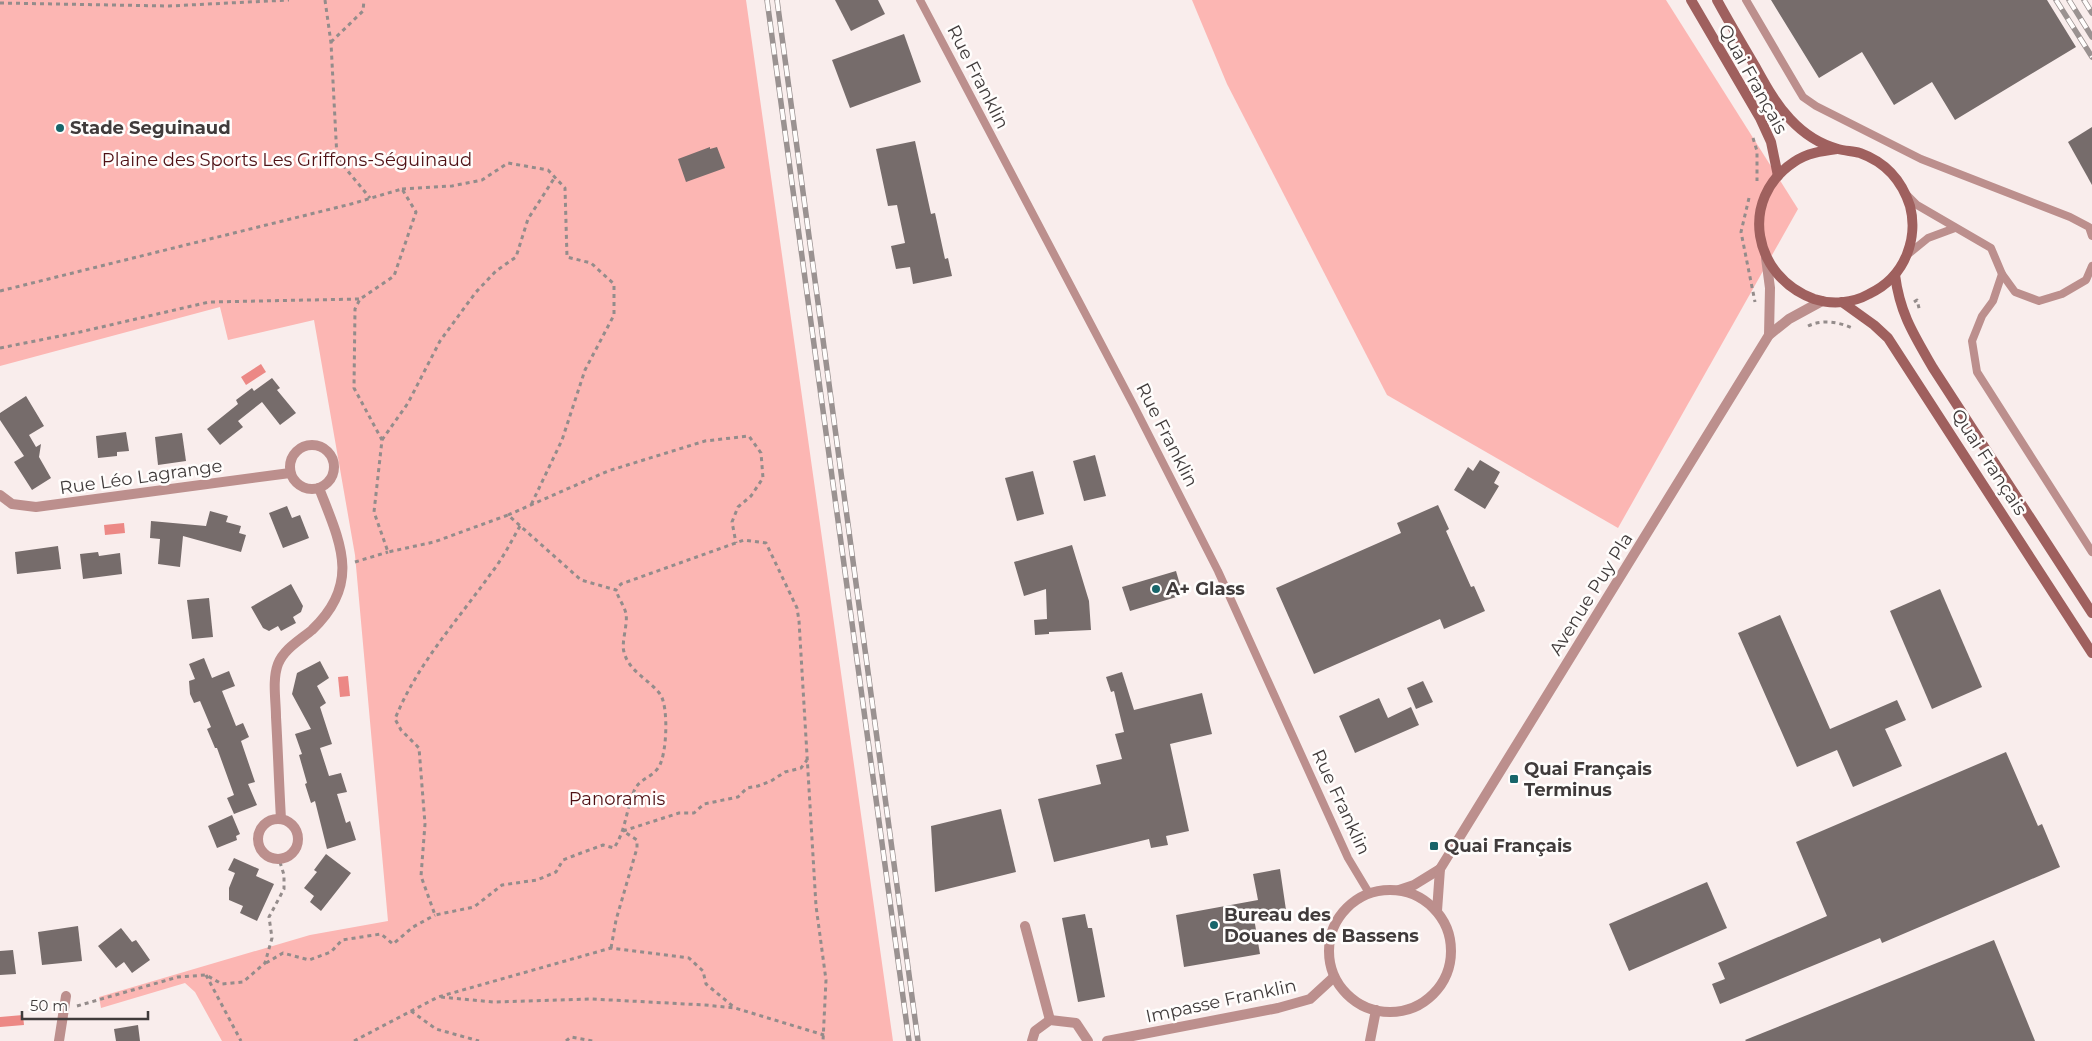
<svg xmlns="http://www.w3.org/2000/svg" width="2092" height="1041" font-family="Montserrat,sans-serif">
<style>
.green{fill:#fcb6b3}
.water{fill:#ec8885}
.building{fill:#766c6b}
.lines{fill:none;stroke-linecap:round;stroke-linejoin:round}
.path{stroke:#948c8b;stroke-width:3;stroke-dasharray:4 4;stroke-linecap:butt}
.service{stroke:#bc8f8d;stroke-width:8}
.minor{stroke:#bc8f8d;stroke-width:10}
.secondary{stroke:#9f605e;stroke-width:10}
.rail-casing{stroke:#9a9291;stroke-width:5.5}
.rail{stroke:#fffdfc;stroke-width:4;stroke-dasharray:11;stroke-linecap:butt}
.poi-dot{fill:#17656a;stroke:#fffdfc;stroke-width:2}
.labels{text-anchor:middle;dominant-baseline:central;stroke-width:5;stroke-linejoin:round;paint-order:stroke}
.street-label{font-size:18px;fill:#403b3b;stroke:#fffdfc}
.poi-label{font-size:18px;font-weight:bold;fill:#403b3b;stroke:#fffdfc;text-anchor:start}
.park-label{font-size:18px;fill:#4f1115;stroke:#fffdfc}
</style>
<rect width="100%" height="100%" fill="#f9edec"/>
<!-- green -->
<g class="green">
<polygon points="0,0 746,0 893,1041 222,1041 195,992 185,983 101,1008 99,997 310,935 388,921 355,555 314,320 228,340 220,307 0,366"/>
<polygon points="1192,0 1666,0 1798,209 1618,528 1387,395 1227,84"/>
</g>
<!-- water -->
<g class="water">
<polygon points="261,364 266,372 246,385 241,377"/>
<polygon points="124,523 125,533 105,535 104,525"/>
<polygon points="348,676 350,696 340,697 338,677"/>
<polygon points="23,1015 24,1025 0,1027 0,1017"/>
</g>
<!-- building -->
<g class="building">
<polygon points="835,0 878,0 885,14 851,31"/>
<polygon points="1771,0 2047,0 2076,47 1955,120 1932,82 1894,105 1862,52 1819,78"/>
<polygon points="904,34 921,82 850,108 832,60"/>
<polygon points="2092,127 2092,185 2068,142"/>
<polygon points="915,141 931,214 935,213 945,259 948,258 952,276 913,284 910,267 896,269 891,246 905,243 897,205 888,206 876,149"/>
<polygon points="710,147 710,149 717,147 725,168 686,182 678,159"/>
<polygon points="272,378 280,388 277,390 296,413 280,425 262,402 238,421 243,427 220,445 207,429 238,404 236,400 252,388 254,391"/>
<polygon points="26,396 44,426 29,435 36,447 41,444 39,457 51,478 32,490 14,462 24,456 0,420 0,413"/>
<polygon points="126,432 129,451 117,452 117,456 98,458 96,436"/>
<polygon points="182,433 186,461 158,465 155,437"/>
<polygon points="1095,455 1106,496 1084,501 1073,461"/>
<polygon points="1480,460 1500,472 1494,483 1499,486 1485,509 1454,490 1468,467 1473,471"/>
<polygon points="1033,471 1044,514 1017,521 1005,478"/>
<polygon points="1438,505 1449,529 1446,531 1471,587 1474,586 1485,611 1444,629 1440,619 1314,674 1276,588 1401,533 1397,523"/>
<polygon points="287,506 292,518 300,515 309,538 283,548 269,513"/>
<polygon points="210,511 228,516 226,522 241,526 239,533 246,535 241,552 183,536 180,567 158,564 160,539 150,538 151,521 206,526"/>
<polygon points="1072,545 1089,601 1091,630 1049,632 1049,634 1035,635 1034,620 1047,619 1046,589 1024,596 1014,562"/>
<polygon points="58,546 61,569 17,574 15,552"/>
<polygon points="98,552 99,556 120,553 122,574 83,579 80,554"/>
<polygon points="1176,571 1183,595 1130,611 1122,587"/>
<polygon points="291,584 303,606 301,612 293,617 296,623 281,631 278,626 269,631 263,628 251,607"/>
<polygon points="1940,589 1982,687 1932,709 1890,611"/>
<polygon points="209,598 213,637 192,639 187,600"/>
<polygon points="1780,615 1830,729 1897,700 1906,720 1885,729 1902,766 1853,787 1837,750 1797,767 1738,633"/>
<polygon points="204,658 212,678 229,671 235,686 222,691 236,726 243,723 249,737 241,741 255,782 248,784 257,805 234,814 227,798 234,795 217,748 215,748 207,729 211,727 200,701 194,703 190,694 189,681 195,679 189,664"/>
<polygon points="320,661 329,678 317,686 326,703 320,707 332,744 320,748 329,776 341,773 347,792 337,794 346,823 350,821 356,840 327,849 315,801 311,803 305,784 307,783 299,755 302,754 295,734 311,729 292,694 297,673"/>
<polygon points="1122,672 1134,710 1202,693 1212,734 1170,744 1189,831 1166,836 1168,845 1151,848 1149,839 1054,862 1038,799 1101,784 1096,765 1122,759 1115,734 1124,732 1114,691 1111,692 1106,677"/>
<polygon points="1423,681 1433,702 1416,709 1407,688"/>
<polygon points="1379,698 1388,718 1411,707 1419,725 1355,753 1339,716"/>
<polygon points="2006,752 2038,826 2042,824 2060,867 1882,943 1880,938 1720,1004 1712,984 1725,979 1718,963 1827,916 1796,842"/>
<polygon points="1001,809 1016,872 935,892 931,826"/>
<polygon points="232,815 240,834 236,836 237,840 217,848 208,826"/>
<polygon points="326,854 351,873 321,911 310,902 314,896 304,888 317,872 314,870"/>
<polygon points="234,858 259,869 256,876 274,884 257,921 240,913 243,906 229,900 229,888 235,873 228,870"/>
<polygon points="1280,869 1286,910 1254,918 1260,954 1184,967 1176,915 1258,900 1253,874"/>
<polygon points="1707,882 1727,928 1629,971 1609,924"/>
<polygon points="1085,914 1088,928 1092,928 1105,997 1078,1002 1062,918"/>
<polygon points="78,926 82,961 42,965 38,932"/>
<polygon points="121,928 132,942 136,940 150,960 132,973 124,962 116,968 98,946"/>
<polygon points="1994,940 2035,1041 1746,1041 1745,1040"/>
<polygon points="13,950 16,974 0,975 0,951"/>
<polygon points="138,1025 140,1041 116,1041 114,1029"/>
</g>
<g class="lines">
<!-- path -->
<g class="path">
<polyline points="325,0 331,43 337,158 370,198"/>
<polyline points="0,3 169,6 289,0"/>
<polyline points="331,42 363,11 364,0"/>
<polyline points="1753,138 1757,151 1757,181"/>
<polyline points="402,189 452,186 482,180 508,163 548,170 565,188 567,257 591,263 614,284 614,315 585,370 562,440 531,505"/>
<polyline points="1749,198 1741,232 1755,302"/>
<polyline points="0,291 351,204 402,189 416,212 394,276 360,299 355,309 354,388 382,440 374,512 388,552 434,542 508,515 581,580 616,590 621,584 744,540 766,543 797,608 799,621 816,906 826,980 823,1041"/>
<polyline points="1914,302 1917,300 1920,312"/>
<path d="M1808,326C1823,319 1840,322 1854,329"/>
<polyline points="0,348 80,332 209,302 359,299"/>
<polyline points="382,440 408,403 440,341 476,292 496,271 516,257 528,219 555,177"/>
<polyline points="508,515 608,471 705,441 749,436 761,453 763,478 751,496 738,507 732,522 736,543"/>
<path d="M520,526C511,542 503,558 492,572C458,620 417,664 395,719L401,730L419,748L425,824L421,876L435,915L474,907L502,885L537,880L556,872L563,860L581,853L603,845L614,848C626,830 626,810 634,791C639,779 651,778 658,768C667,757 669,706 660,694C649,679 629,672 624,652C621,643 628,624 626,614C625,607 618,598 616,590"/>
<polyline points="355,562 388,552"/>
<polyline points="623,831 679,813 694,813 704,804 738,797 747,788 758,786 771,781 785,772 801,768 807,760"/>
<polyline points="611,948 616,920 637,848 637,840 623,831"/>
<polyline points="266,963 283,953 309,960 331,952 342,940 381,934 393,944 413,927 435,915"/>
<polyline points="206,975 241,1041"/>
<polyline points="441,997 493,1002 592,999 705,1005 735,1008 824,1035"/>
<polyline points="77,1006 178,977 206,975 222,984 243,982 265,963 272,938 269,917 284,889 284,875 279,859"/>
<polyline points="411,1011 436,1029 479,1041"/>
<polyline points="354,1041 438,997 611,948 689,958 703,971 706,984 735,1008"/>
<polyline points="566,1041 571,1037 593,1041"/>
</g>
<!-- service -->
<g class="service">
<polyline points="920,0 1134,406 1218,571 1348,858 1369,893"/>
<polyline points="1746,0 1797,87 1803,97 1816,106 1921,159 2070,217 2089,227 2092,236"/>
<polyline points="1906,194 1917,205 1991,248 2002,274 1993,301 1982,316 1972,341 1977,372 2092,552"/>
<polyline points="1907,255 1928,238 1955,228"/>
<polyline points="2002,274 2015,292 2039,301 2062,294 2086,280 2092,266"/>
</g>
<!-- minor -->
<g class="minor">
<polyline points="1766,258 1770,288 1769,335"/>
<circle cx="312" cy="467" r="22"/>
<polyline points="0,495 12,504 36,507 290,473"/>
<path d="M281,819C279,785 278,751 276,717C276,701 272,680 278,664C284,649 300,640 312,630C362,583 340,542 319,488"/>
<circle cx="278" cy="839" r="20"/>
<polyline points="1399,890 1414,885 1440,869"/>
<circle cx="1390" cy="951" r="61"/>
<polyline points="1437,911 1440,869 1769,335 1789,319 1822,301"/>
<polyline points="1025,926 1050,1020"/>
<polyline points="59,1041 66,996"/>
<polyline points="1032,1041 1035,1031 1050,1020 1076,1023 1088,1041"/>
<polyline points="1107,1041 1278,1008 1310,999 1334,977"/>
<polyline points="1370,1041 1376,1010"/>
</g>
<!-- secondary -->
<g class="secondary">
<polyline points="1691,0 1760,118 1771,142 1778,176"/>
<path d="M1717,0C1729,22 1742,44 1755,66C1765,84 1775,103 1790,119C1803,133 1819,144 1838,149C1845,151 1853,151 1860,153C1885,162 1902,181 1910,206C1914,221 1913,239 1907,254C1900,272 1886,286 1869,294C1853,303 1832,305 1814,299C1753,277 1738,199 1794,162C1807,153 1822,151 1837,149"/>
<path d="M1895,275C1900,314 1914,335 1933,368L2092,613"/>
<polyline points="1842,302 1874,325 1888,338 2092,653"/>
</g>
<defs>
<g id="rail">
<polyline points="767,0 909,1041"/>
<polyline points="777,0 918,1041"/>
<polyline points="2056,0 2092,57"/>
<polyline points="2069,0 2092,37"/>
<polyline points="2084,0 2092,13"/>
</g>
</defs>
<!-- rail casing -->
<use href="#rail" class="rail-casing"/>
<!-- rail -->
<use href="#rail" class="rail"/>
</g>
<!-- markers -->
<g class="poi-dot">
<circle cx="60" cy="128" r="5"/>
<circle cx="1156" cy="589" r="5"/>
<rect x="1509" y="774" width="10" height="10" rx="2.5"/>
<rect x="1429" y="841" width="10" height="10" rx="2.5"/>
<circle cx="1214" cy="925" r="5"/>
</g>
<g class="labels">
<!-- street labels -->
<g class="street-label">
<text transform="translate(978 77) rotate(63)">Rue Franklin</text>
<text transform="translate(1753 79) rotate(61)">Quai Français</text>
<text transform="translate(1167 435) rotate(63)">Rue Franklin</text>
<text transform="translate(1989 462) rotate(57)">Quai Français</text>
<text transform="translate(141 477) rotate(-8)">Rue Léo Lagrange</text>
<text transform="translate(1591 594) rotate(-58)">Avenue Puy Pla</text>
<text transform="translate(1341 802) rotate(65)">Rue Franklin</text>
<text transform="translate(1221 1001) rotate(-12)">Impasse Franklin</text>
</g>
<!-- poi labels -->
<g class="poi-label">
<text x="70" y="128">Stade Seguinaud</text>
<text x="1166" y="589">A+ Glass</text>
<text x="1524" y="769">Quai Français<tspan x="1524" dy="21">Terminus</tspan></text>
<text x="1444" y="846">Quai Français</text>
<text x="1224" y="915">Bureau des<tspan x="1224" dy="21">Douanes de Bassens</tspan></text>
</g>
<!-- park labels -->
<g class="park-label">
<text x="287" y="160">Plaine des Sports Les Griffons-Séguinaud</text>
<text x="617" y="799">Panoramis</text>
</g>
</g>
<!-- scale -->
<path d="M22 1011v8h126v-8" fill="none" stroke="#403b3b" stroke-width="2.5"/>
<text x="30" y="1011" font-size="15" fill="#403b3b" stroke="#fffdfc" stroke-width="4" paint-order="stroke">50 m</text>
</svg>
